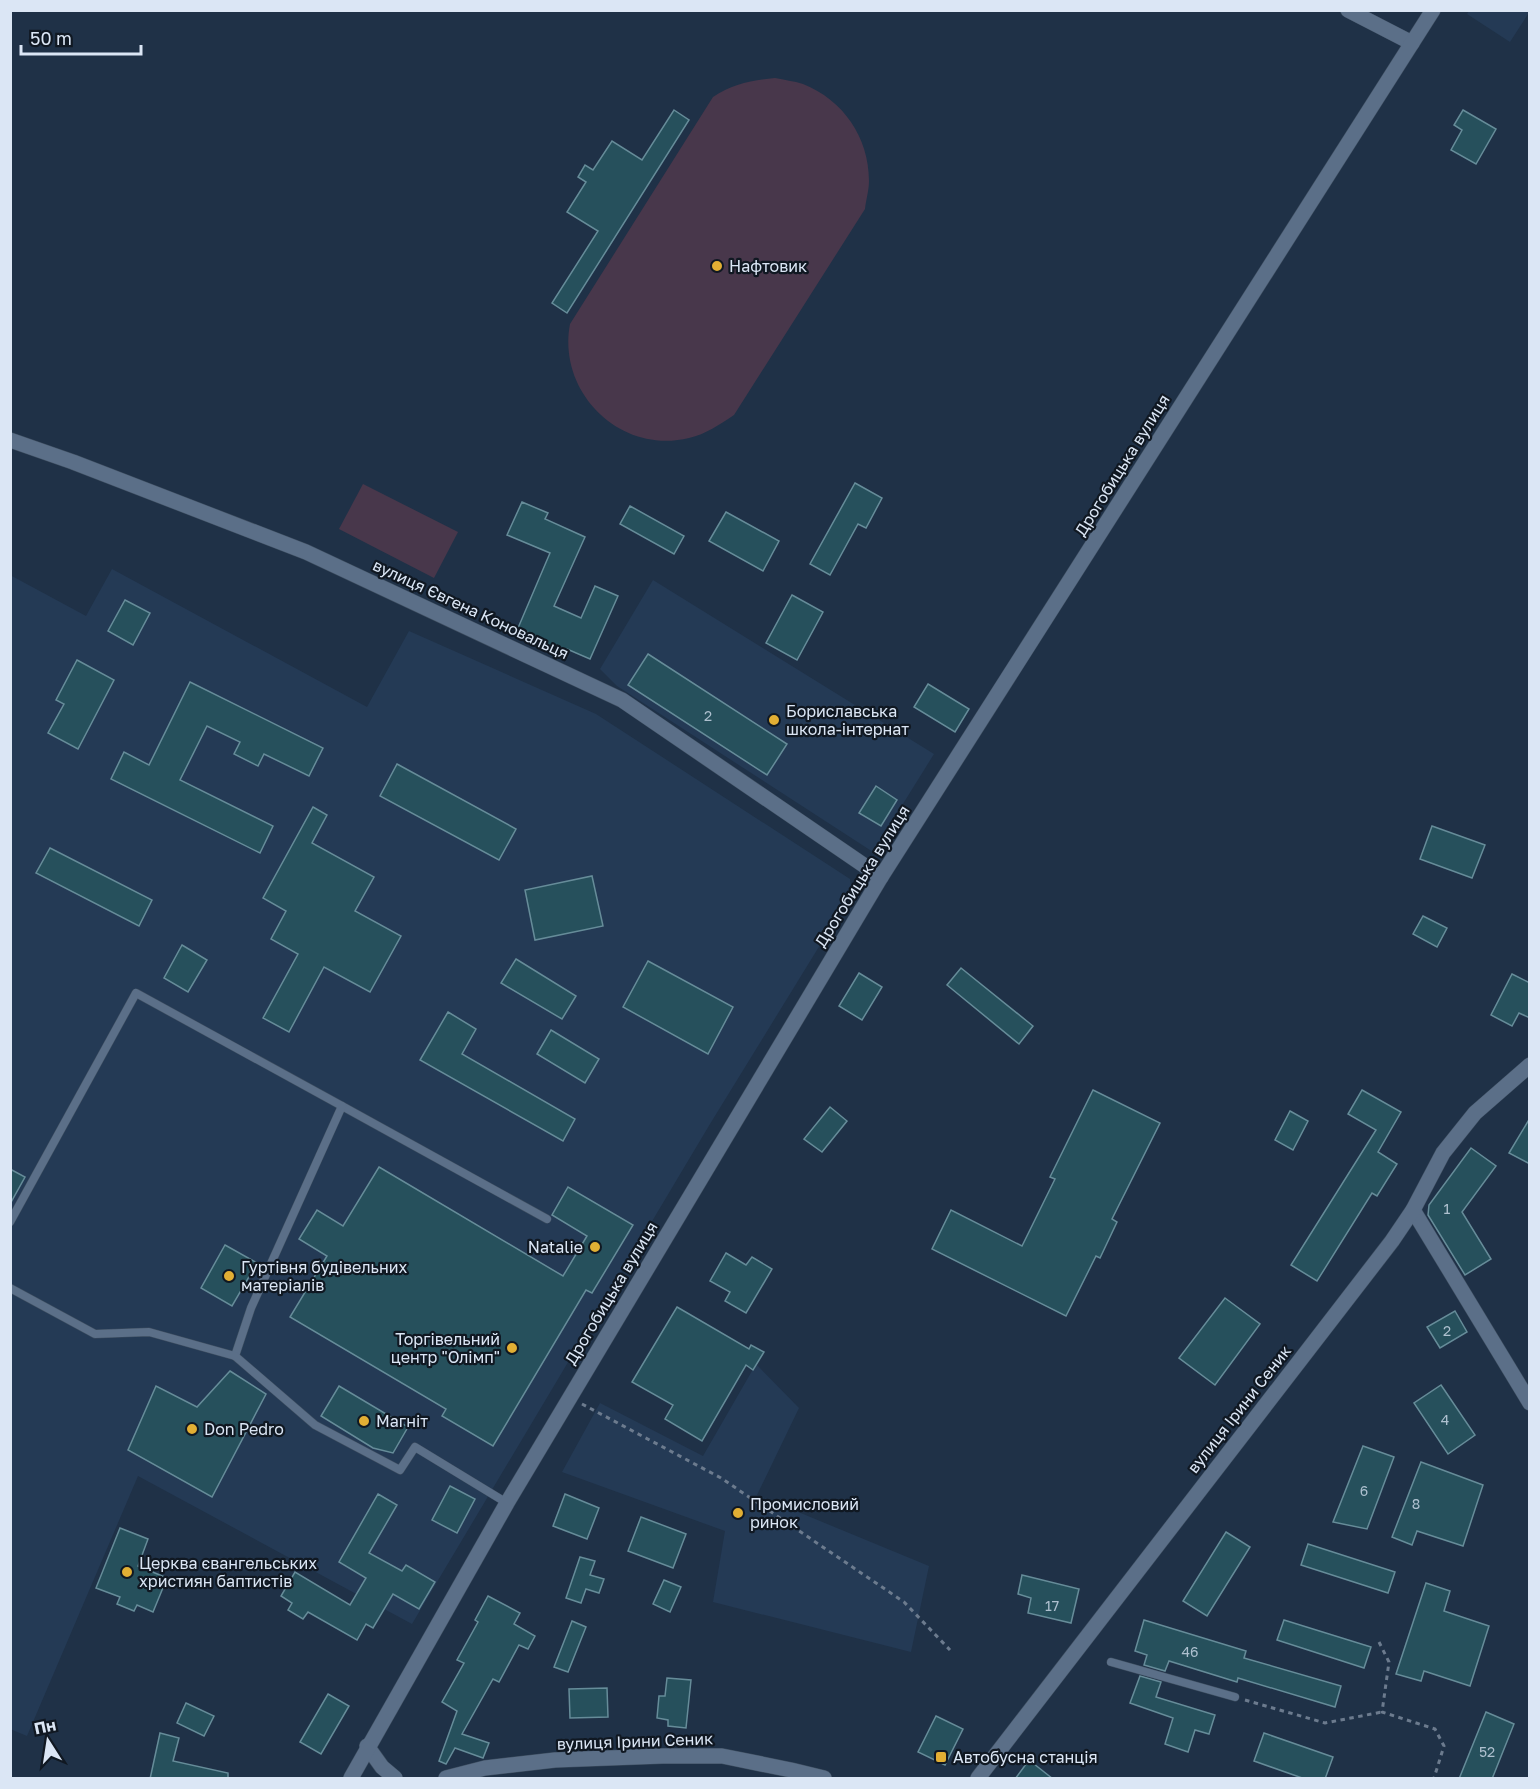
<svg xmlns="http://www.w3.org/2000/svg" width="1540" height="1789" font-family="'Golos Text',sans-serif">
<style>
.built{fill:#243a55}
.green{fill:#48374b}
.building{fill:#26505c;stroke:#668c99;stroke-width:1.5}
.lines{fill:none;stroke-linecap:round;stroke-linejoin:round}
.lane-casing{stroke:#3e4e60;stroke-width:9}
.street-casing{stroke:#3e4e60;stroke-width:16}
.secondary-casing{stroke:#3e4e60;stroke-width:16}
.path{stroke:#6c7b8e;stroke-width:3;stroke-dasharray:4.5 4.5;stroke-linecap:butt}
.lane{stroke:#5b6f88;stroke-width:8}
.street{stroke:#5b6f88;stroke-width:15}
.secondary{stroke:#5b6f88;stroke-width:15}
.poi-dot{fill:#e2af34;stroke:#101822;stroke-width:2}
.labels{text-anchor:middle;dominant-baseline:central;stroke-width:4.5;stroke-linejoin:round;paint-order:stroke}
.number-label{font-size:14px;fill:#aec0cf}
.poi-label{font-size:16px;fill:#dbe6f5;stroke:#101822;text-anchor:start}
.street-label{font-size:16px;fill:#dbe6f5;stroke:#101822}
</style>
<rect width="100%" height="100%" fill="#1f3147"/>
<!-- built -->
<g class="built">
<polygon points="1469,11 1529,10 1530,11 1510,42 1467,14"/>
<polygon points="112,569 367,707 409,631 596,714 850,879 852,893 710,1124 412,1624 138,1476 27,1736 10,1729 10,575 86,616"/>
<polygon points="653,580 934,754 873,852 617,686 600,669"/>
<polygon points="756,1364 799,1408 757,1495 929,1566 911,1652 713,1602 725,1531 562,1472 600,1403 703,1456"/>
</g>
<!-- green -->
<g class="green">
<path d="M775,78C784,80 794,81 803,84C843,100 869,137 869,181C869,190 866,200 865,209L734,415C719,425 706,434 689,438C620,455 557,392 570,324L713,97C732,84 752,80 775,78Z"/>
<polygon points="363,484 458,532 434,578 339,529"/>
</g>
<!-- building -->
<g class="building">
<polygon points="674,110 689,120 567,313 552,303 598,231 567,212 586,182 578,177 585,165 593,170 612,141 642,160"/>
<polygon points="1463,110 1496,129 1476,164 1451,150 1462,130 1454,125"/>
<polygon points="855,483 882,498 866,528 858,524 830,575 810,564"/>
<polygon points="522,502 548,513 545,519 585,537 554,606 581,618 595,586 618,596 590,659 567,649 565,654 538,642 540,638 518,628 550,553 507,535"/>
<polygon points="630,506 684,536 674,554 620,524"/>
<polygon points="726,512 779,541 763,571 709,541"/>
<polygon points="792,595 823,612 797,660 766,643"/>
<polygon points="125,600 150,613 133,645 108,631"/>
<polygon points="648,654 787,744 767,775 628,685"/>
<polygon points="77,660 114,680 78,749 48,733 64,704 56,700"/>
<polygon points="190,682 323,748 309,776 264,754 258,766 234,754 240,742 207,726 180,780 273,826 260,853 111,779 124,752 149,765"/>
<polygon points="928,684 969,709 955,732 914,707"/>
<polygon points="397,764 516,829 499,860 380,796"/>
<polygon points="876,786 897,800 881,826 859,813"/>
<polygon points="313,807 327,815 312,843 374,877 355,911 401,936 370,992 324,967 289,1032 263,1018 298,954 271,939 286,911 263,898"/>
<polygon points="1432,826 1485,845 1472,878 1420,859"/>
<polygon points="50,848 152,900 139,926 36,873"/>
<polygon points="592,876 603,926 535,940 525,890"/>
<polygon points="1423,916 1447,928 1437,947 1413,934"/>
<polygon points="182,945 207,960 188,992 164,978"/>
<polygon points="516,959 576,996 562,1019 501,983"/>
<polygon points="648,961 733,1007 708,1054 623,1007"/>
<polygon points="961,968 1033,1026 1019,1044 947,985"/>
<polygon points="859,973 882,987 862,1020 839,1006"/>
<polygon points="1512,974 1530,983 1530,1018 1519,1013 1512,1026 1491,1015"/>
<polygon points="448,1012 476,1029 462,1054 575,1119 563,1141 420,1060"/>
<polygon points="551,1030 599,1059 585,1083 537,1054"/>
<polygon points="1093,1090 1160,1123 1112,1219 1117,1222 1100,1258 1096,1256 1066,1316 932,1249 951,1210 1022,1246 1055,1179 1050,1177"/>
<polygon points="1362,1090 1401,1112 1378,1152 1397,1164 1377,1196 1372,1193 1317,1281 1291,1265 1376,1130 1348,1114"/>
<polygon points="830,1107 847,1121 822,1152 804,1139"/>
<polygon points="1290,1111 1308,1121 1293,1150 1275,1140"/>
<polygon points="1530,1118 1530,1164 1509,1153"/>
<polygon points="1471,1148 1496,1166 1462,1212 1491,1259 1465,1275 1428,1215 1429,1205"/>
<polygon points="379,1167 563,1276 587,1236 552,1215 568,1187 633,1225 592,1293 586,1290 493,1446 442,1416 446,1409 290,1317 327,1256 299,1239 317,1210 343,1226"/>
<polygon points="10,1169 25,1177 10,1204"/>
<polygon points="225,1245 257,1263 232,1306 201,1288"/>
<polygon points="726,1253 746,1265 752,1257 772,1269 746,1313 725,1301 730,1292 710,1281"/>
<polygon points="1225,1298 1260,1324 1215,1385 1179,1358"/>
<polygon points="677,1307 749,1349 751,1345 764,1352 753,1370 746,1365 702,1441 665,1419 673,1405 632,1382"/>
<polygon points="1455,1311 1467,1332 1440,1348 1427,1327"/>
<polygon points="230,1371 266,1394 212,1497 128,1450 156,1386 197,1407"/>
<polygon points="1441,1385 1475,1435 1448,1454 1414,1403"/>
<polygon points="339,1386 408,1427 393,1453 373,1448 321,1416"/>
<polygon points="1363,1446 1394,1457 1367,1529 1333,1522"/>
<polygon points="1421,1462 1483,1485 1463,1546 1417,1531 1412,1545 1392,1537"/>
<polygon points="450,1486 475,1499 457,1533 432,1520"/>
<polygon points="378,1494 397,1505 369,1553 402,1571 406,1565 435,1582 419,1609 393,1594 373,1628 366,1624 357,1640 308,1612 303,1619 288,1610 292,1603 281,1596 295,1572 350,1605 366,1578 339,1562"/>
<polygon points="565,1494 599,1508 587,1539 553,1526"/>
<polygon points="641,1517 686,1534 673,1568 628,1551"/>
<polygon points="120,1528 148,1539 138,1566 167,1578 153,1612 137,1605 134,1611 117,1604 120,1597 96,1588"/>
<polygon points="1226,1532 1250,1547 1207,1616 1183,1601"/>
<polygon points="1308,1544 1395,1572 1388,1593 1301,1565"/>
<polygon points="580,1557 595,1561 590,1575 604,1579 599,1593 586,1589 581,1603 566,1598"/>
<polygon points="1022,1575 1079,1589 1071,1623 1028,1613 1031,1598 1018,1594"/>
<polygon points="664,1580 681,1587 670,1612 653,1604"/>
<polygon points="1426,1583 1450,1591 1444,1611 1489,1626 1470,1686 1424,1671 1421,1681 1396,1674"/>
<polygon points="488,1596 520,1613 514,1624 535,1636 528,1649 519,1645 499,1682 493,1679 462,1734 489,1743 483,1758 455,1748 446,1764 439,1761 457,1711 442,1702 464,1663 457,1660 478,1622 475,1620"/>
<polygon points="1144,1620 1246,1651 1244,1658 1341,1686 1335,1707 1238,1678 1237,1682 1169,1661 1165,1671 1144,1665 1147,1655 1135,1651"/>
<polygon points="1284,1620 1371,1647 1364,1668 1277,1640"/>
<polygon points="572,1621 586,1627 568,1672 554,1667"/>
<polygon points="1140,1676 1161,1682 1156,1697 1215,1715 1209,1734 1195,1730 1188,1752 1165,1744 1173,1718 1130,1703"/>
<polygon points="667,1678 691,1680 686,1728 668,1726 668,1720 657,1718 659,1696 665,1696"/>
<polygon points="607,1688 608,1717 570,1718 569,1689"/>
<polygon points="328,1694 349,1706 321,1754 300,1742"/>
<polygon points="186,1703 214,1716 204,1736 177,1723"/>
<polygon points="1486,1712 1514,1724 1492,1779 1459,1779"/>
<polygon points="936,1716 963,1729 945,1765 918,1752"/>
<polygon points="160,1733 179,1738 173,1761 228,1773 228,1779 150,1779"/>
<polygon points="1264,1733 1333,1757 1325,1779 1305,1779 1254,1761"/>
<polygon points="1029,1760 1053,1779 1015,1779"/>
</g>
<g class="lines">
<defs>
<g id="lane">
<polyline points="342,1106 547,1219"/>
<polyline points="10,1222 136,993 342,1106 251,1308 235,1356"/>
<polyline points="10,1288 95,1334 149,1332 235,1356 315,1425 400,1470 415,1447 507,1503"/>
<polyline points="1111,1662 1235,1697"/>
</g>
<g id="street">
<polyline points="1348,10 1412,43"/>
<polyline points="10,440 73,462 306,552 622,700 881,877"/>
</g>
<g id="secondary">
<polyline points="1413,1210 1530,1403"/>
<polyline points="367,1746 382,1767 395,1778"/>
<polyline points="351,1778 507,1503 881,877 1433,10"/>
<polyline points="446,1778 485,1768 555,1760 663,1756 722,1756 791,1770 824,1778"/>
<polyline points="978,1778 1392,1241 1413,1210 1443,1153 1475,1113 1530,1065"/>
</g>
</defs>
<!-- lane casing -->
<use href="#lane" class="lane-casing"/>
<!-- street casing -->
<use href="#street" class="street-casing"/>
<!-- secondary casing -->
<use href="#secondary" class="secondary-casing"/>
<!-- path -->
<g class="path">
<polyline points="582,1404 721,1478 904,1602 950,1650"/>
<polyline points="1379,1642 1389,1662 1382,1712 1435,1729 1444,1746 1434,1778"/>
<polyline points="1245,1700 1325,1723 1382,1712"/>
</g>
<!-- lane -->
<use href="#lane" class="lane"/>
<!-- street -->
<use href="#street" class="street"/>
<!-- secondary -->
<use href="#secondary" class="secondary"/>
</g>
<!-- markers -->
<g class="poi-dot">
<circle cx="717" cy="266" r="6"/>
<circle cx="774" cy="720" r="6"/>
<circle cx="595" cy="1247" r="6"/>
<circle cx="229" cy="1276" r="6"/>
<circle cx="512" cy="1348" r="6"/>
<circle cx="364" cy="1421" r="6"/>
<circle cx="192" cy="1429" r="6"/>
<circle cx="738" cy="1513" r="6"/>
<circle cx="127" cy="1572" r="6"/>
<rect x="935" y="1751" width="12" height="12" rx="3"/>
</g>
<g class="labels">
<!-- number labels -->
<g class="number-label">
<text x="708" y="715">2</text>
<text x="1447" y="1208">1</text>
<text x="1447" y="1330">2</text>
<text x="1445" y="1419">4</text>
<text x="1364" y="1490">6</text>
<text x="1416" y="1503">8</text>
<text x="1052" y="1605">17</text>
<text x="1190" y="1651">46</text>
<text x="1487" y="1751">52</text>
</g>
<!-- poi labels -->
<g class="poi-label">
<text x="729" y="266">Нафтовик</text>
<text x="786" y="711">Бориславська<tspan x="786" dy="18">школа-інтернат</tspan></text>
<text x="583" y="1247" text-anchor="end">Natalie</text>
<text x="241" y="1267">Гуртівня будівельних<tspan x="241" dy="18">матеріалів</tspan></text>
<text x="500" y="1339" text-anchor="end">Торгівельний<tspan x="500" dy="18">центр "Олімп"</tspan></text>
<text x="376" y="1421">Магніт</text>
<text x="204" y="1429">Don Pedro</text>
<text x="750" y="1504">Промисловий<tspan x="750" dy="18">ринок</tspan></text>
<text x="139" y="1563">Церква євангельських<tspan x="139" dy="18">християн баптистів</tspan></text>
<text x="953" y="1757">Автобусна станція</text>
</g>
<!-- street labels -->
<g class="street-label">
<text transform="translate(1122 465) rotate(-58)">Дрогобицька вулиця</text>
<text transform="translate(471 609) rotate(25)">вулиця Євгена Коновальця</text>
<text transform="translate(862 876) rotate(-58)">Дрогобицька вулиця</text>
<text transform="translate(611 1293) rotate(-59)">Дрогобицька вулиця</text>
<text transform="translate(1239 1409) rotate(-52)">вулиця Ірини Сеник</text>
<text transform="translate(635 1741) rotate(-2)">вулиця Ірини Сеник</text>
</g>
</g>
<!-- border -->
<rect width="1540" height="1789" fill="none" stroke="#dbe6f5" stroke-width="24"/>
<!-- north arrow -->
<g transform="translate(48 1741) rotate(348)" stroke="#101822" stroke-width="4.5" paint-order="stroke">
<path d="M0-4.5L10 22L0 15L-10 22Z" fill="#dbe6f5"/>
<text y="-9" font-size="16" font-weight="bold" text-anchor="middle" fill="#dbe6f5">Пн</text>
</g>
<!-- scale -->
<path d="M21 45v9h120v-9" fill="none" stroke="#dbe6f5" stroke-width="3"/>
<text x="30" y="45" font-size="18" fill="#dbe6f5" stroke="#101822" stroke-width="4.5" paint-order="stroke">50 m</text>
</svg>
